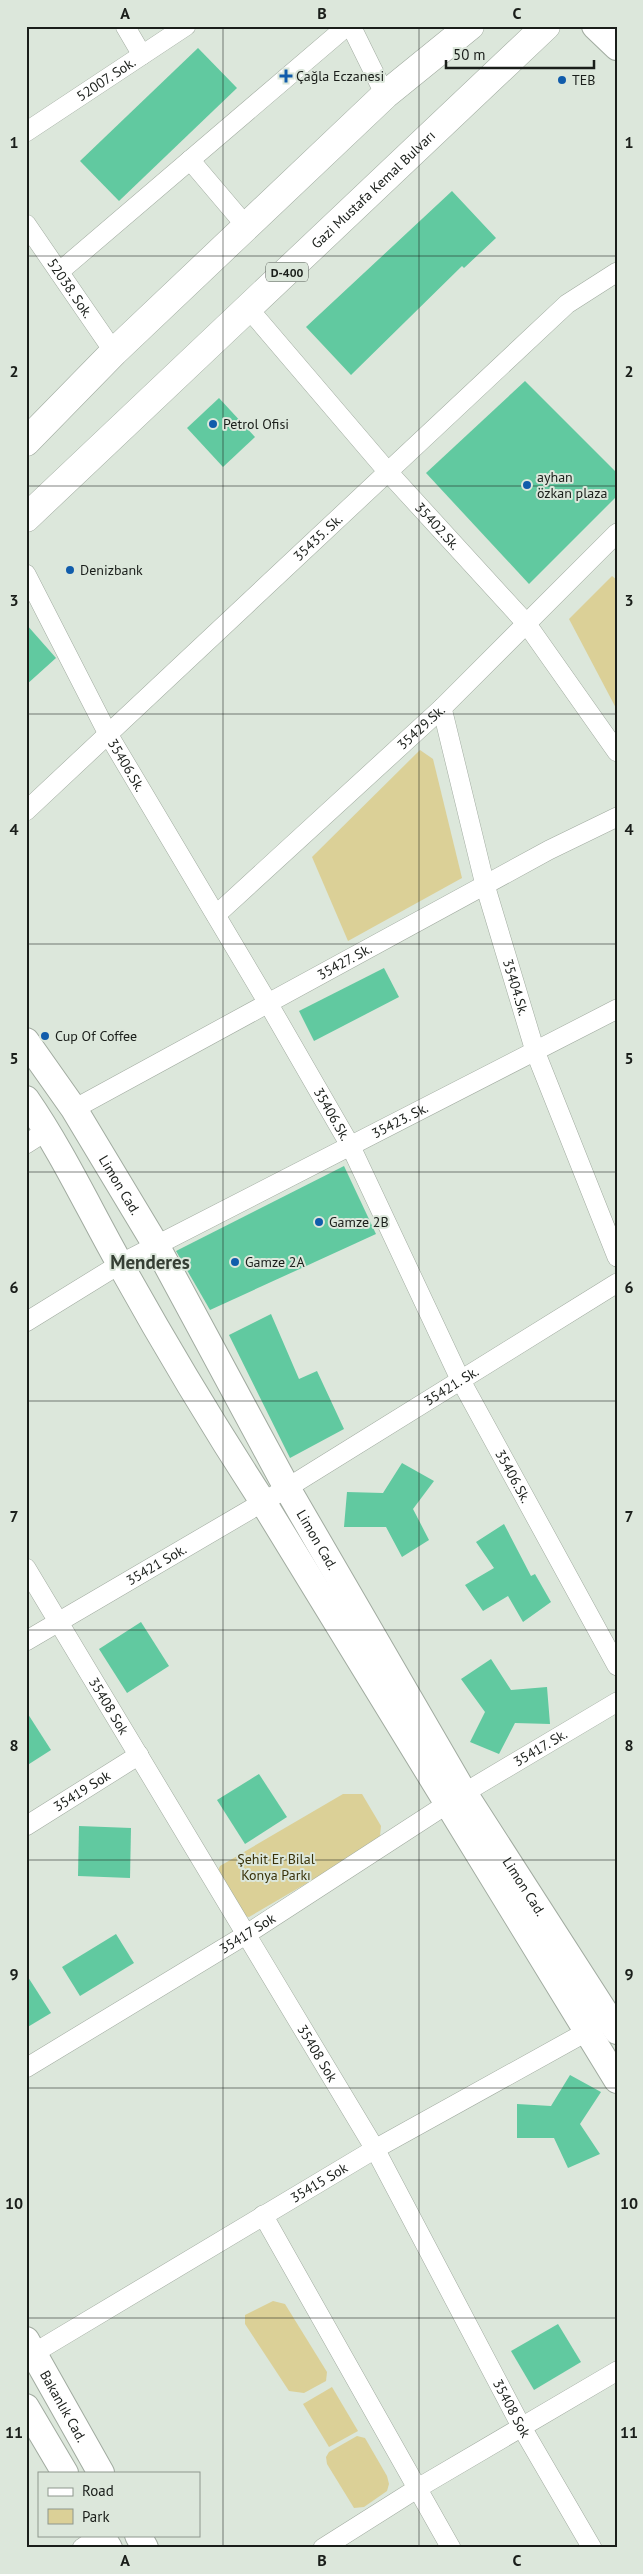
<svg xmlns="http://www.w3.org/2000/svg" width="643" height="2574" font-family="'PT Sans',sans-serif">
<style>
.green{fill:#dbd097}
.building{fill:#61c9a0}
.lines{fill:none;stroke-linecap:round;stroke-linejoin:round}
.street-casing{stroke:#a1aba0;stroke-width:20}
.secondary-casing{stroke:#a1aba0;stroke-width:28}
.highway-casing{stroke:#a1aba0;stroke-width:29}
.street{stroke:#fff;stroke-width:19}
.secondary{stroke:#fff;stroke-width:26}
.highway{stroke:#fff;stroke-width:28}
.grid{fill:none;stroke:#1a1e1a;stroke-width:1;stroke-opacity:0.55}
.poi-dot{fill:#115cab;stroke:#dce7db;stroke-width:2}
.labels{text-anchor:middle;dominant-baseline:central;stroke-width:4;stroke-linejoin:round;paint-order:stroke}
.shield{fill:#dce7db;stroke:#545a54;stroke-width:1}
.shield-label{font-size:12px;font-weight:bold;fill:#1a1e1a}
.poi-label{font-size:14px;fill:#1a1e1a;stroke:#dce7db;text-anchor:start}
.street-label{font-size:14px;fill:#1a1e1a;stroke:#dce7db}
.park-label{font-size:14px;fill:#393209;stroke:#dce7db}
.district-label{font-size:19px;font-weight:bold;fill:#353e34;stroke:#dce7db}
.neatline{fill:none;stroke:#1a1e1a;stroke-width:2}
.grid-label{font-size:16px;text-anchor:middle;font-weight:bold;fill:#1a1e1a}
</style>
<rect width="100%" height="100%" fill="#dce7db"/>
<!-- green -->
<g class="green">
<polygon points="612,576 617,580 617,710 569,619"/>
<polygon points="420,750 433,759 462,878 348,941 312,857"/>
<polygon points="343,1794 362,1794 381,1826 380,1836 367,1848 249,1917 239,1915 216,1875 220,1866"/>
<polygon points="273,2301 285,2304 327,2372 326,2381 304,2393 289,2391 245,2324 245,2315"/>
<polygon points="332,2387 358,2431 329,2447 303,2404"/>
<polygon points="357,2436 365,2438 387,2476 389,2484 387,2491 364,2507 354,2508 327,2464 326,2457 329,2452"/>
</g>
<!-- building -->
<g class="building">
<polygon points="198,48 237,88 119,201 80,161"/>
<polygon points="452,191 496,238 464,268 462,266 351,375 306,327"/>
<polygon points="525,381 617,473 617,496 529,584 426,473"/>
<polygon points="219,398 255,437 223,467 187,428"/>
<polygon points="26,624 56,658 26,685"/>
<polygon points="384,968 399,997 314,1041 299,1011"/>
<polygon points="344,1166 376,1234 210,1310 176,1251"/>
<polygon points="271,1314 299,1379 317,1371 344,1429 290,1458 229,1335"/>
<polygon points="402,1463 434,1481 413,1509 429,1540 402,1557 386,1527 344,1527 347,1492 383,1493"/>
<polygon points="504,1524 531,1576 535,1574 551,1602 523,1622 508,1596 483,1611 465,1585 494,1568 476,1542"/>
<polygon points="141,1622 169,1666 127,1693 99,1649"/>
<polygon points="491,1659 511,1690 547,1687 550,1724 515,1723 499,1754 470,1742 485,1712 461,1679"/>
<polygon points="26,1711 51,1750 26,1766"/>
<polygon points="259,1774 287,1817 245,1844 217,1800"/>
<polygon points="79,1826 131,1828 130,1878 78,1876"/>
<polygon points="116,1934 134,1963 80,1996 62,1967"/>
<polygon points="26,1974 51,2013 26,2028"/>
<polygon points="570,2075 601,2092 580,2124 600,2154 568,2168 554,2138 517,2138 517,2104 551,2106"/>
<polygon points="558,2324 581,2362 534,2390 511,2351"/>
</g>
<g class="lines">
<defs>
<g id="street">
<polyline points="125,26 142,55"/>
<polyline points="351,26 385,95"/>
<path id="s1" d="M26,132L186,26"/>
<polyline points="190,160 246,226"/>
<path id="s2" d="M26,224L114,352"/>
<polyline points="59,272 347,26"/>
<path id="s3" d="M248,308L388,472L526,623L617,752"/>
<path id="s4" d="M26,574L108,734L268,1003L351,1147L460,1379L617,1666"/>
<path id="s5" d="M442,708L485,885L535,1051L617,1257"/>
<path id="s6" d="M26,811L567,304L617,272"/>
<path id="s7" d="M216,915L442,708L617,533"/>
<path id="s8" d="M74,1109L549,850L617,817"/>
<polyline points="26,1144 48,1130"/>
<path id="s9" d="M26,1322L120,1264L617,1009"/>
<path id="s10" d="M26,1568L375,2149L521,2426L592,2548"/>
<path id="s11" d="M26,1641L287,1488L617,1283"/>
<path id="s12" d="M26,1826L139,1755"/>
<path id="s13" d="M26,2068L247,1934L464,1793L617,1702"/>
<polyline points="263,2215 451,2548"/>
<path id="s14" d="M34,2353L375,2149L597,2026"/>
<polyline points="82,2548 101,2535"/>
<polyline points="323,2548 418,2488 617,2371"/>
</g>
<g id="secondary">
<polyline points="595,26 617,47"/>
<path id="s15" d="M26,1041L74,1109L157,1247L287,1488L464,1793L617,2031"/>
<path d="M26,1099C62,1151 89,1209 120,1264C165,1345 213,1425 263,1502L617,2080"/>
<path id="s16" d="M26,2340L101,2473"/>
<polyline points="26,2407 65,2473"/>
<polyline points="101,2535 109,2548"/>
<polyline points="138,2535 145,2548"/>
</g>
<g id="highway">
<polyline points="26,442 114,352 385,95 470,26"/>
<path id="s17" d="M26,518L546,26"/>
</g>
</defs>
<!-- street casing -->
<use href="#street" class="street-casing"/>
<!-- secondary casing -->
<use href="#secondary" class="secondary-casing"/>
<!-- highway casing -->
<use href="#highway" class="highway-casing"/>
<!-- street -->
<use href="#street" class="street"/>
<!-- secondary -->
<use href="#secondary" class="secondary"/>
<!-- highway -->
<use href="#highway" class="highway"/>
</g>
<!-- grid -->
<path class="grid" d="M223,26V2548M419,26V2548M26,256H617M26,486H617M26,714H617M26,944H617M26,1172H617M26,1401H617M26,1630H617M26,1860H617M26,2088H617M26,2318H617"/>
<!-- markers -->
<g class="poi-dot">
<path d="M283.5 68.5h5v5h5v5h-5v5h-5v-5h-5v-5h5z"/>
<circle cx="562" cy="80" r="5"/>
<circle cx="213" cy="424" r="5"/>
<circle cx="527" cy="485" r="5"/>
<circle cx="70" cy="570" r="5"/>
<circle cx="45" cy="1036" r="5"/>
<circle cx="319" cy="1222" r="5"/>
<circle cx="235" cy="1262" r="5"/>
</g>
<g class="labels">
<!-- shield labels -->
<rect class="shield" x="266" y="262.5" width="42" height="19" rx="4"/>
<g class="shield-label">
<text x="287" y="272">D-400</text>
</g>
<!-- poi labels -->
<g class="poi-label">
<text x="296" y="76">Çağla Eczanesi</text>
<text x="572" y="80">TEB</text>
<text x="223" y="424">Petrol Ofisi</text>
<text x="537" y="477">ayhan<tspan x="537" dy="16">özkan plaza</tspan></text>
<text x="80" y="570">Denizbank</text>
<text x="55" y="1036">Cup Of Coffee</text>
<text x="329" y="1222">Gamze 2B</text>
<text x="245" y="1262">Gamze 2A</text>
</g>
<!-- street labels -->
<g class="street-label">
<text stroke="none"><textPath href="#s1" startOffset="96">52007. Sok.</textPath></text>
<text stroke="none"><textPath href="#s17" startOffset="478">Gazi Mustafa Kemal Bulvarı</textPath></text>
<text stroke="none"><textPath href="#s2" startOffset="78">52038. Sok.</textPath></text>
<text stroke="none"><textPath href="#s3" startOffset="289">35402.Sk.</textPath></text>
<text stroke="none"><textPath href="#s6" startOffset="400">35435. Sk.</textPath></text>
<text stroke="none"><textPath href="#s7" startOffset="278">35429.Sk.</textPath></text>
<text stroke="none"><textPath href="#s4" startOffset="216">35406.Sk.</textPath></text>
<text stroke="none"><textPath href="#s8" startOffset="308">35427. Sk.</textPath></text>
<text stroke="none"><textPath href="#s5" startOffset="289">35404.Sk.</textPath></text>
<text stroke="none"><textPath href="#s4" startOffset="621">35406.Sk.</textPath></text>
<text stroke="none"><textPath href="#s9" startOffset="425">35423. Sk.</textPath></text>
<text stroke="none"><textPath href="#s15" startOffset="172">Limon Cad.</textPath></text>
<text stroke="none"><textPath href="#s11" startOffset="496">35421. Sk.</textPath></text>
<text stroke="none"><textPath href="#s4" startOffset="1026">35406.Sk.</textPath></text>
<text stroke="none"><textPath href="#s15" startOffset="578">Limon Cad.</textPath></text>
<text stroke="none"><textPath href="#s11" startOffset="151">35421 Sok.</textPath></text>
<text stroke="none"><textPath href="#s10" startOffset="161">35408 Sok</textPath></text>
<text stroke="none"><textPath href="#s13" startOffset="606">35417. Sk.</textPath></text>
<text stroke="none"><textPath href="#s12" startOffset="66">35419 Sok</textPath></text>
<text stroke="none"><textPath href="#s15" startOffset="982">Limon Cad.</textPath></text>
<text stroke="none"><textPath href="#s13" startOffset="259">35417 Sok</textPath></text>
<text stroke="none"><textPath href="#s10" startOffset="566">35408 Sok</textPath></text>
<text stroke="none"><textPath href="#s14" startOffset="332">35415 Sok</textPath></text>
<text stroke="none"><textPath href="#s16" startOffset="76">Bakanlık Cad.</textPath></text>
<text stroke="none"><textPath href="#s10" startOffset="971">35408 Sok</textPath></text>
</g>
<!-- park labels -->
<g class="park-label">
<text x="276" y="1859">Şehit Er Bilal<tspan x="276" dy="16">Konya Parkı</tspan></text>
</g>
<!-- district labels -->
<g class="district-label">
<text x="150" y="1262">Menderes</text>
</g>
</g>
<!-- border -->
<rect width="643" height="2574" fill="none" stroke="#dce7db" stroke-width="55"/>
<!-- legend -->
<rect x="38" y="2472" width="162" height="65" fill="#dce7db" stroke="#8e978e"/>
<rect x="48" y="2488" width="25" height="8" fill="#ffffff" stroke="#8e978e"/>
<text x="82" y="2496" font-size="15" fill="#1a1e1a">Road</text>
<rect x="48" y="2509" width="25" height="15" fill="#dbd097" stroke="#8e978e"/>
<text x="82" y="2522" font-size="15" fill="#1a1e1a">Park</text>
<!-- scale -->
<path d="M446 60v8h148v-8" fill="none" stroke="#1a1e1a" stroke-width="2.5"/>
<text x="453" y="60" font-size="15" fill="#1a1e1a" stroke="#dce7db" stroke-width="4" paint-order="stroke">50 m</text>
<rect x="28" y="28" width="588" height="2518" class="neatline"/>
<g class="grid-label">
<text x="125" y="19">A</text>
<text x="322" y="19">B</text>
<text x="517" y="19">C</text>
<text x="14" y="148">1</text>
<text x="629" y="148">1</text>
<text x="14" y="377">2</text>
<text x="629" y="377">2</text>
<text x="14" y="606">3</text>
<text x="629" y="606">3</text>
<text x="14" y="835">4</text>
<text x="629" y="835">4</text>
<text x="14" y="1064">5</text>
<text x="629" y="1064">5</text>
<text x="14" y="1293">6</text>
<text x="629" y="1293">6</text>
<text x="14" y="1522">7</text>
<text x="629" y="1522">7</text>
<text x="14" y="1751">8</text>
<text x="629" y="1751">8</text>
<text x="14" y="1980">9</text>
<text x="629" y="1980">9</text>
<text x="14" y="2209">10</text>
<text x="629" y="2209">10</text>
<text x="14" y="2438">11</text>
<text x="629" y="2438">11</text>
<text x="125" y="2566">A</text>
<text x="322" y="2566">B</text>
<text x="517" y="2566">C</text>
</g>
</svg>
